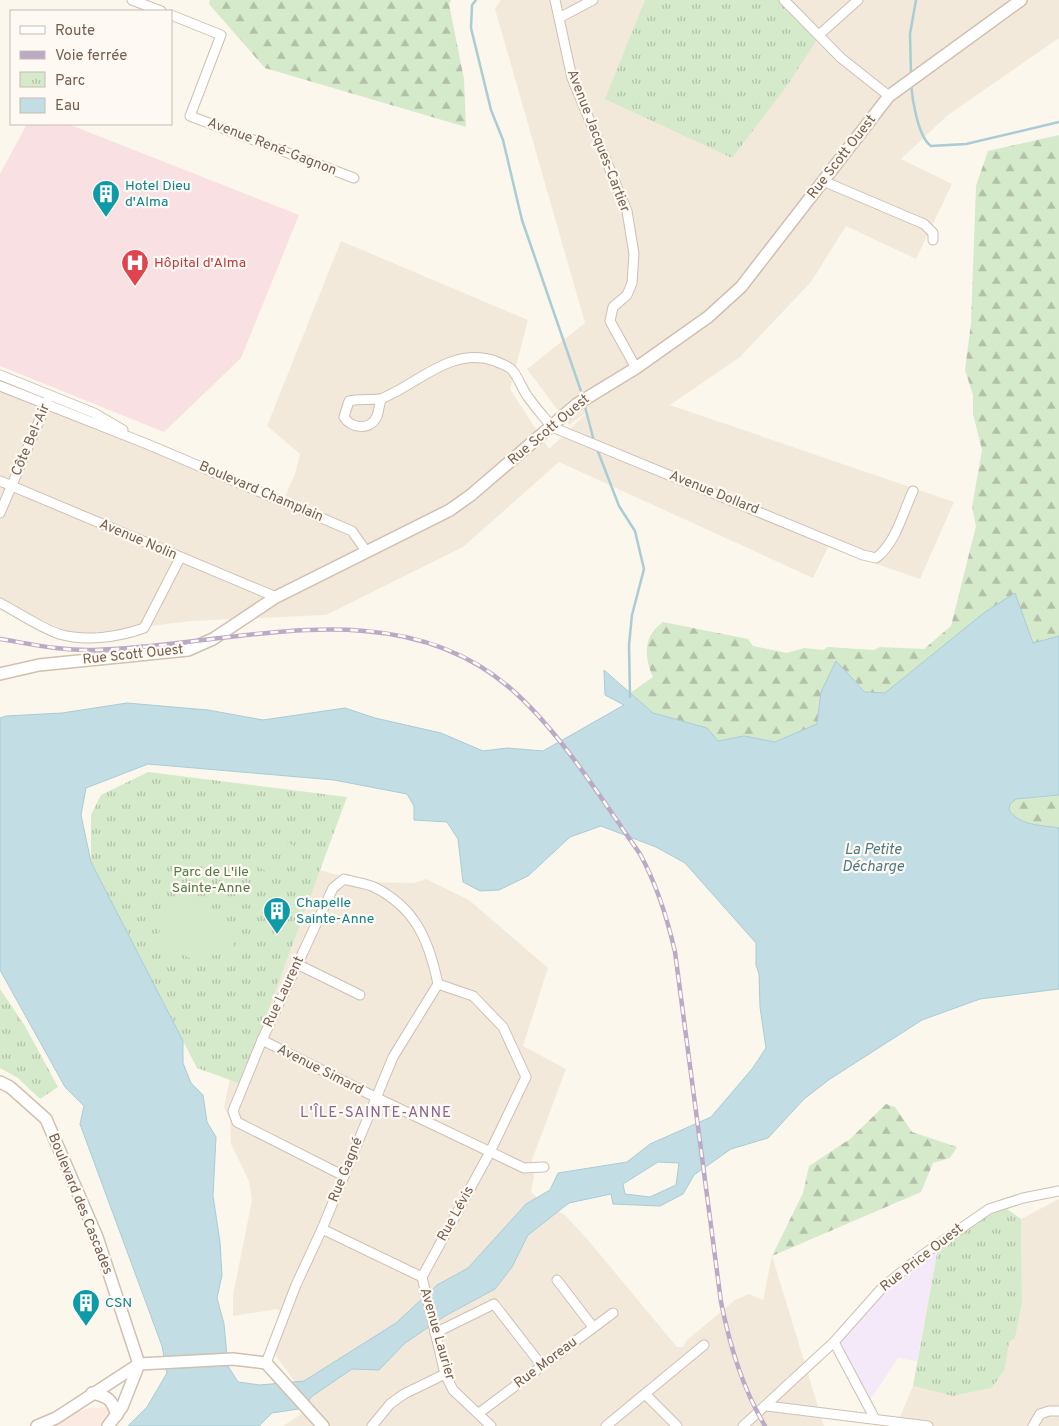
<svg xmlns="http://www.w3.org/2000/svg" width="1059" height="1426" font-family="Overpass,sans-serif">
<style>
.residential{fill:#f3e9db}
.commercial{fill:#faeae1}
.education{fill:#f4e9f8}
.medical{fill:#f9e0e2}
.forest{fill:url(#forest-firs)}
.park{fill:url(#park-tufts)}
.garden{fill:#d5e9cb}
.water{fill:#c2dde4;stroke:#a9ccd5;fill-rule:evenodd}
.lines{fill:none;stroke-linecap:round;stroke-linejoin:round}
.stream{stroke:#a9ccd5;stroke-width:2.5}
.street-casing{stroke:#cdc0b2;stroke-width:11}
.secondary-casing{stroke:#d0c0b0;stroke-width:14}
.street{stroke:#fff;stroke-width:9}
.secondary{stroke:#fff;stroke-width:11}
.rail-casing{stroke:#bbaac6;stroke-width:4.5}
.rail{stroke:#fefaf3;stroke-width:2.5;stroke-dasharray:8;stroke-linecap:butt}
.labels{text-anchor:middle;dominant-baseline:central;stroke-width:4.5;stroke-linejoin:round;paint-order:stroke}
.street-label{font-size:14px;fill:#766050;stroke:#fefaf3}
.culture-label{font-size:14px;fill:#0d838f;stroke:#fefaf3;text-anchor:start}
.health-label{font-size:14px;fill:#be3a42;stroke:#fefaf3;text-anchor:start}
.park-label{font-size:14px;fill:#547a49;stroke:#fefaf3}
.water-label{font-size:15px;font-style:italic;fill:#4c7a86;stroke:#fefaf3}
.neighbourhood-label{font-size:15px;letter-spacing:1px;fill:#866890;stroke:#fefaf3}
</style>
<defs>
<pattern id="forest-firs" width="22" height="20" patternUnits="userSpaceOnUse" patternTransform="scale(1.25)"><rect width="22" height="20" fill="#d5e9cb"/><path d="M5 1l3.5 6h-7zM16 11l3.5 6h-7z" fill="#b1c0a7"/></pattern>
<pattern id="park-tufts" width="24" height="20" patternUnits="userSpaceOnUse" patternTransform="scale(1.25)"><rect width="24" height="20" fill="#d5e9cb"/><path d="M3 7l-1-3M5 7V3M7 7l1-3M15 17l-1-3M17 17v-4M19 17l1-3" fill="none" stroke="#b1c0a7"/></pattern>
</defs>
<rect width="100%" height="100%" fill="#fbf7ec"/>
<!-- residential -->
<g class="residential">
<polygon points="501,0 1059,0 1059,38 948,115 901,159 952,184 916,259 846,226 811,282 740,357 670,405 954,502 920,579 828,547 813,578 559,462 463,547 326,615 191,621 77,635 0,602 0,389 283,501 295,474 300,454 267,426 341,241 528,320 510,389 549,449 591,409 569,425 527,369 585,323 495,9"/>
<polygon points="320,870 362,882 414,883 426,879 469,900 548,968 523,1046 566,1069 532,1160 534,1176 531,1192 548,1207 565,1215 588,1240 677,1347 683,1347 687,1340 735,1300 749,1294 763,1300 772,1256 824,1426 283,1426 313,1406 275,1355 288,1317 277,1309 233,1316 233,1295 252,1200 249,1181 231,1144 230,1119 224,1107 235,1054"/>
<polygon points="1059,1199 1059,1426 896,1426 913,1386 953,1396 992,1388 1005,1369 1009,1341 1015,1338 1022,1304 1021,1219"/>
</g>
<!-- commercial -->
<polygon class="commercial" points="107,1407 110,1417 104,1426 53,1426 74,1413 90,1408"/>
<!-- education -->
<polygon class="education" points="938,1248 917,1361 898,1358 868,1403 837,1342 884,1290"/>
<!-- medical -->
<polygon class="medical" points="27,124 68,124 299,215 241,358 164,432 0,366 0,174"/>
<!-- forest -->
<g class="forest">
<polygon points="210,0 451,0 449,4 464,79 466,127 265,68 209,4"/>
<path d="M1059,135V636L1033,643L1015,593L985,612L885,693L866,692L836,662L821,692L817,725L775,742L744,736L718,741L707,728L653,713L630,693L653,677C644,657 643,636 663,622L748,639L753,646L787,653L804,648L823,650L828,647L874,650L880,647L924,649L951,626L976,526L972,507L982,450L973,414V395L965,370L971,323L976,186L988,151Z"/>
<path d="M1059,795V828C1041,825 1020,826 1009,810L1010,804L1016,799Z"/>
<polygon points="886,1104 895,1107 912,1132 957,1147 950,1158 933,1163 921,1192 772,1256 803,1193 809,1166 850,1139"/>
</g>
<!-- park -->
<g class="park">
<polygon points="645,0 778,0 818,38 786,87 732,158 605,99"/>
<polygon points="148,772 347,797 241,1084 197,1068 91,862 91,815 101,795"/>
<polygon points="0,989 25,1026 58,1087 40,1099 18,1078 0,1068"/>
<polygon points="1007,1209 1021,1219 1022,1304 1015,1338 1009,1342 1005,1369 992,1388 953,1396 913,1386 938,1248 980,1218"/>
</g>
<!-- garden -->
<g class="garden">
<polygon points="270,834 296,847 290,859 264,846"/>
<polygon points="260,853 286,865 280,877 254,865"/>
<polygon points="177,898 239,928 231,953 190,958 155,940"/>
</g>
<!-- water -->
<path class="water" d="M1015,593L1033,643L1059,636V795L1016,799L1010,804L1009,810C1020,826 1041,825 1059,828V989L980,999L922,1020L830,1079L804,1099L768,1138L731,1149L694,1175L683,1194L660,1206L613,1204L611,1194L569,1203L528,1235L512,1267L495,1289L445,1316L405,1343L379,1370L352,1369L311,1397L305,1408L272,1413L259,1426H128L147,1407L167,1373L162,1346L80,1124L84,1106L65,1087L0,970V718L6,716L62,713L127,703L208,710L263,720L345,708L375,718L441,733L483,751L507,748L543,751L624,705L605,695L604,670L653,713L707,728L718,741L744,736L775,742L817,724L821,692L836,661L865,692L885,693L985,612ZM148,764L334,780L407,794L414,806V820L447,822L458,839L463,882L480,891L499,890L528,876L570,837L601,826L656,847L685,863L756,943V965L759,974L760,1007L766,1048L752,1069L711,1117L650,1144L627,1162L558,1173L550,1190L526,1204L468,1268L437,1285L396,1323L304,1381L260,1385L238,1382L228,1366L224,1324L217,1298L222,1275L220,1242L213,1196L216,1137L207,1122L203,1095L191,1083L183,1063V1041L91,862L81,815L86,788ZM658,1162L679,1163L676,1185L650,1197L625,1194L623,1184Z"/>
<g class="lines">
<!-- stream -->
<g class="stream">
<polyline points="476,0 472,5 471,28 491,110 503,140 522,220 583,397"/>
<polyline points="911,75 910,34 916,0"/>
<path d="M911,83C912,99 918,137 931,146L966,144L1059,122"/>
<polyline points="584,403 594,441"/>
<polyline points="597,449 619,506 635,531 644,569 632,615 629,645 630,697"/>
</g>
<defs>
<g id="street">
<polyline points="132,0 161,11"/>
<polyline points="555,0 572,78 627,211 634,254 632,283 627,295 613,307 610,321 636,368"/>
<polyline points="784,0 841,58 889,96"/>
<polyline points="171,15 221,35 190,116 354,178"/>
<polyline points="559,18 593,0"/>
<polyline points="820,34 858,0"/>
<polyline points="823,181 924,224 933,233 933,240"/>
<polyline points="0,375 94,413 123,430"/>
<polyline points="0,386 147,444 352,531 366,551"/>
<path d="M381,400C379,405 379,411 377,416C371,431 351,429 344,417L349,401C359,398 377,401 383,398C419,383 452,346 495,361C501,364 507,365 512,370C519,378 522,389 528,397C535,407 544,417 552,427L863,555L876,558C896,543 903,512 913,491"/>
<polyline points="0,481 276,597"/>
<polyline points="0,513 48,400"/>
<path d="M0,603C19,613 39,627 59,634C85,642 119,637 144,628L180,558"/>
<polyline points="297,964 360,995"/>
<polyline points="262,1040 375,1097 524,1168 544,1167"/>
<path d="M344,1176L237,1122L233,1111L262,1040L333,888L344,879C353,882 365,883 374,887C416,908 429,941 438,984L473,996L503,1027L526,1077L490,1152L422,1277"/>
<polyline points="322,1229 422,1277 445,1374 453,1390 491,1426"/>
<polyline points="557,1280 593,1327"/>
<polyline points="435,1333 494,1304 542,1366"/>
<polyline points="834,1342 875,1419"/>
<polyline points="266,1363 296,1285 322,1229 393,1057 438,984"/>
<polyline points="645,1394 677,1426"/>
<polyline points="767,1406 928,1426"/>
<polyline points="479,1413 613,1313"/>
<polyline points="372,1426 390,1404 404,1394 445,1374"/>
<polyline points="606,1426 704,1345"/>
<polyline points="743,1426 834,1342 882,1288 921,1256 989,1209 1023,1198 1059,1191"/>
<polyline points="1033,1426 1040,1414 1049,1411 1059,1411"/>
</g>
<g id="secondary">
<polyline points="0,674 39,665 188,650 213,639 276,597 450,510 471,495 577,404 636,368 708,317 741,287 889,96 1021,0"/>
<polyline points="0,1082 10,1087 46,1119 97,1237 139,1364 122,1407 108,1426"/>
<path d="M92,1393C108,1396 112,1400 117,1415"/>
<polyline points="37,1426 56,1418 139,1364 233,1359 266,1363 323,1426"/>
</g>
</defs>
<!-- street casing -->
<use href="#street" class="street-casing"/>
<!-- secondary casing -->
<use href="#secondary" class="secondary-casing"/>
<!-- street -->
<use href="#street" class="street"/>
<!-- secondary -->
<use href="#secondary" class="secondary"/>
<defs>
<path id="rail" d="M0,639C31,644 62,651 94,650C230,647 393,587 510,688C560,731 602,800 640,854C657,885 667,917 675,952L721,1302C730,1346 742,1387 765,1426"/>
</defs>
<!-- rail casing -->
<use href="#rail" class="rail-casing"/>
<!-- rail -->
<use href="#rail" class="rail"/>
</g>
<!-- icons -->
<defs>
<symbol id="building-pin" viewBox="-11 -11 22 30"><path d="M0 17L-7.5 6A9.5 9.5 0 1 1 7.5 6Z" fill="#0f9aa8" stroke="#fefaf3"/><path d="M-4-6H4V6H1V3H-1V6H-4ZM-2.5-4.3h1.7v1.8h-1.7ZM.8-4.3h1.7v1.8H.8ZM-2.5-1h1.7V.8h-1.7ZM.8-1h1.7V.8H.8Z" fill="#fff"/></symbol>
<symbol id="hospital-pin" viewBox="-11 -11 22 30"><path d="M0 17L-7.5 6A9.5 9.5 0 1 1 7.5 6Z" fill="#e0444e" stroke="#fefaf3"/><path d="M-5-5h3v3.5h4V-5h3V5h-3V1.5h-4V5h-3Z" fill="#fff"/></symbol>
</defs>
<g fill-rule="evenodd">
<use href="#building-pin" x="90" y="178" width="32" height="43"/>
<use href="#hospital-pin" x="119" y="247" width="32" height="43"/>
<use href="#building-pin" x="261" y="895" width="32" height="43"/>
<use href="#building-pin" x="70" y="1287" width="32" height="43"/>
</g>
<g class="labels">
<!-- street labels -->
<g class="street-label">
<text transform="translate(598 141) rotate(69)">Avenue Jacques-Cartier</text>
<text transform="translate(272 147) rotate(21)">Avenue René-Gagnon</text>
<text transform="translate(842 157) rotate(-52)">Rue Scott Ouest</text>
<text transform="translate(549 430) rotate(-40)">Rue Scott Ouest</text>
<text transform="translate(31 440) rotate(-67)">Côte Bel-Air</text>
<text transform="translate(261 492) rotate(23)">Boulevard Champlain</text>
<text transform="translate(714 493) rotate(22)">Avenue Dollard</text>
<text transform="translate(138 540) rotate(23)">Avenue Nolin</text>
<text transform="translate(133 655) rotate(-6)">Rue Scott Ouest</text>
<text transform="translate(284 992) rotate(-65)">Rue Laurent</text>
<text transform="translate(320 1070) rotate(27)">Avenue Simard</text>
<text transform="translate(346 1170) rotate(-68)">Rue Gagné</text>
<text transform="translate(80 1204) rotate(68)">Boulevard des Cascades</text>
<text transform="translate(456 1214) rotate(-61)">Rue Lévis</text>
<text transform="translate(922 1258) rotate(-38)">Rue Price Ouest</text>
<text transform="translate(437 1334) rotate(74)">Avenue Laurier</text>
<text transform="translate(546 1363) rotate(-37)">Rue Moreau</text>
</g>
<!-- culture labels -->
<g class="culture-label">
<text x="125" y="186">Hotel Dieu<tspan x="125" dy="16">d'Alma</tspan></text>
<text x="296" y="903">Chapelle<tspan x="296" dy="16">Sainte-Anne</tspan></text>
<text x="105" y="1303">CSN</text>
</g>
<!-- health labels -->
<g class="health-label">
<text x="154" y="263">Hôpital d'Alma</text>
</g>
<!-- park labels -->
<g class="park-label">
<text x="211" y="872">Parc de L'ile<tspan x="211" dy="16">Sainte-Anne</tspan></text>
</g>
<!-- water labels -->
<g class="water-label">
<text x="873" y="850">La Petite<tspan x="873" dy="17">Décharge</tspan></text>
</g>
<!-- neighbourhood labels -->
<g class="neighbourhood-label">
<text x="376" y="1113">L'ÎLE-SAINTE-ANNE</text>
</g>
</g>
<!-- legend -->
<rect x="10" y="10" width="162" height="115" fill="#fefaf3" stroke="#c8bcb2"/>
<rect x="20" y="26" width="25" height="8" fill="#ffffff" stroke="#c8bcb2"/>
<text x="55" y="35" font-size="15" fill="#766050">Route</text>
<rect x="20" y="51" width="25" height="8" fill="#bbaac6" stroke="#c8bcb2"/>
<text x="55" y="60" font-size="15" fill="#766050">Voie ferrée</text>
<rect x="20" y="72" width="25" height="15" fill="url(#park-tufts)" stroke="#c8bcb2"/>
<text x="55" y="85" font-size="15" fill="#766050">Parc</text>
<rect x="20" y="98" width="25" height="15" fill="#c2dde4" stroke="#c8bcb2"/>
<text x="55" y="110" font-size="15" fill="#766050">Eau</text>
</svg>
